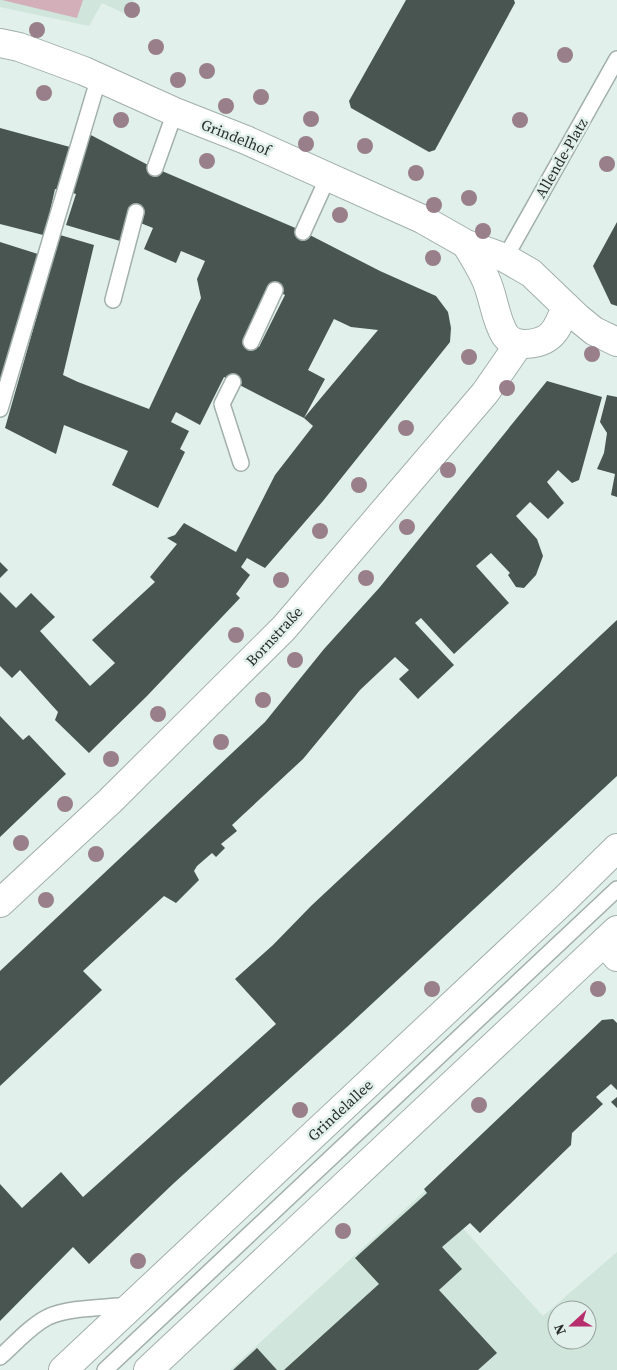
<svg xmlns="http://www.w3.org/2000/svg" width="617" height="1370" font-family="'Source Serif 4',serif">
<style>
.built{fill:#d0e5dc;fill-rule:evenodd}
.green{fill:#d3afba}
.building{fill:#495550;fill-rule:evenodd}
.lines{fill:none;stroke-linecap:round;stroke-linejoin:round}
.service-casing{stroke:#a2afaa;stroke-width:18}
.minor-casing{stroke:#a2afaa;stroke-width:30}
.tertiary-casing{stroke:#a2afaa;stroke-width:30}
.primary-casing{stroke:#a2afaa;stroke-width:30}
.service{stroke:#fff;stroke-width:15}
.minor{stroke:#fff;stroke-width:28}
.tertiary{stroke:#fff;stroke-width:28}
.primary{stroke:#fff;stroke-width:28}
.tree{fill:#987f89}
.labels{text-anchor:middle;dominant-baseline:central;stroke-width:5;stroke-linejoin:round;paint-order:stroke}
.street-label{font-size:15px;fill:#292e2c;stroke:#e1f0ea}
</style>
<rect width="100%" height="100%" fill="#e1f0ea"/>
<!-- built -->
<g class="built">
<polygon points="0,0 134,0 126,14 102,3 89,26 0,7"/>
<path d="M427,1189L543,1316L617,1252V1370H230ZM557,1310H587V1340H557Z"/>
</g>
<!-- green -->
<polygon class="green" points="2,0 83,0 77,18"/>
<!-- building -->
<g class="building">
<polygon points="406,0 514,0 515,3 435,150 429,152 351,108 349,101"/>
<polygon points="0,128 70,147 59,190 55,189 50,211 53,212 47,236 0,224"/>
<path d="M87,133L148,165L300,230L380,271L436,296L448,312L451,328L450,342L323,501L265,568L247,558L241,567L250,575L236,594L240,598L147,696L89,753L55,720L58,712L20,670L12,678L0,666V592L16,608L31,593L55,617L40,631L90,686L115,663L92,640L155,582L150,577L177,544L167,538L175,535L184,523L236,552L275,475L313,426L304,418L224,377L200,425L176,412L171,422L189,431L180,449L185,452L158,508L112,485L128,451L64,425L56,454L5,428L60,235L94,245L63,375L78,382L149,409L201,298L197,279L205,261L181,251L176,263L144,249L153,228L138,222L130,209L120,241L66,225L76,194L69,192ZM270,287L285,295L259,347L243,339ZM334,319L351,327L378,330L304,418L325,379L308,370Z"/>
<polygon points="617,222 617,306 611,304 593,266"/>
<polygon points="0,242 41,255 0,389"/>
<polygon points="547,381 602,397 579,480 572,483 558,470 547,482 564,503 548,519 530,502 516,516 537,539 543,556 536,575 524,588 516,587 508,575 510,573 491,553 476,566 509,603 454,654 421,618 415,623 454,665 418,699 399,679 409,670 395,657 360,690 303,759 232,825 237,831 221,844 225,848 216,857 212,853 197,866 194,871 199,880 176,903 164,896 83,971 102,990 0,1086 0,971 265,722 324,649 380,587"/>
<polygon points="607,395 617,397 617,497 611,495 615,474 597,469 604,453 607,433 600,422"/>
<polygon points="0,562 8,570 0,578"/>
<polygon points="617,620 617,776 347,1027 174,1183 89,1264 73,1247 0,1321 0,1184 22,1208 61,1172 83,1197 276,1024 235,979 273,945 311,906"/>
<polygon points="0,716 23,740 29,735 66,774 0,837"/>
<polygon points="613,1019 617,1023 617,1090 611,1084 596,1097 603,1104 572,1133 571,1145 480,1233 470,1223 442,1247 462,1269 439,1290 497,1353 478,1370 284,1370 379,1284 355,1258 427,1193 424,1189 602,1020"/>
<polygon points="617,1097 617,1108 611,1102"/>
<polygon points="257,1348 277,1370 233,1370"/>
</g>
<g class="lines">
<defs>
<g id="service">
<polyline points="155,168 175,112"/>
<polyline points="303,232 328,177"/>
<polyline points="505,258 617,59"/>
<polyline points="113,300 136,212"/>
<polyline points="251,342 275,290"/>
<polyline points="233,382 222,404 241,463"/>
<polyline points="0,409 99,77"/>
<path d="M0,1357C15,1344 30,1326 48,1317C70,1307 104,1308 129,1305"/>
<polyline points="105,1370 617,889"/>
</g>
<g id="minor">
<polyline points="0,903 110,801 284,628 485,393 519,344"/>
<polyline points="604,942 617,957"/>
</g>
<g id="tertiary">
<polyline points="0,43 19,47 84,71 175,112 246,140 422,219 466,244 505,258 531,273 578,318 594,331 617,342"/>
<path d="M466,244C473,256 481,268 486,280C494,298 495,319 505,335C510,342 517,344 525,344C552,343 557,330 566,307"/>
</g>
<g id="primary">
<polyline points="63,1370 564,900 617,848"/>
<polyline points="148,1370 617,930"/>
</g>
</defs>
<!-- service casing -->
<use href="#service" class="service-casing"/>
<!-- minor casing -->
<use href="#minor" class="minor-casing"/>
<!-- tertiary casing -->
<use href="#tertiary" class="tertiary-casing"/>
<!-- primary casing -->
<use href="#primary" class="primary-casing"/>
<!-- service -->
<use href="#service" class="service"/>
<!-- minor -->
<use href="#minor" class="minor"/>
<!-- tertiary -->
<use href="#tertiary" class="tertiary"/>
<!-- primary -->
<use href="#primary" class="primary"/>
</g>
<!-- trees -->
<g class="tree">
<circle cx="132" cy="10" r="8"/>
<circle cx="37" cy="30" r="8"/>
<circle cx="156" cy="47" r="8"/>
<circle cx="565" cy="55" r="8"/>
<circle cx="207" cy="71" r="8"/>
<circle cx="178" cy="80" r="8"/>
<circle cx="44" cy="93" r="8"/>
<circle cx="261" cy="97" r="8"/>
<circle cx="226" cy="106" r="8"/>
<circle cx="311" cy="119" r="8"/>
<circle cx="121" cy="120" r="8"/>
<circle cx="520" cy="120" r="8"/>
<circle cx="306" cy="144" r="8"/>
<circle cx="365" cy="146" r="8"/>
<circle cx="207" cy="161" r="8"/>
<circle cx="607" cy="164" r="8"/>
<circle cx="416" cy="173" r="8"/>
<circle cx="469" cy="198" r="8"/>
<circle cx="434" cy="205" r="8"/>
<circle cx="340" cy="215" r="8"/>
<circle cx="483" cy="231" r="8"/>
<circle cx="433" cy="258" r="8"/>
<circle cx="592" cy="354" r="8"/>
<circle cx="469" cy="357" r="8"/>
<circle cx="507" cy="388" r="8"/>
<circle cx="406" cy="428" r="8"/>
<circle cx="448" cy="470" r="8"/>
<circle cx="359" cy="485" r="8"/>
<circle cx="407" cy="527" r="8"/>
<circle cx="320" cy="531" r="8"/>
<circle cx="366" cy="578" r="8"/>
<circle cx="281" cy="580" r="8"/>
<circle cx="236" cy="635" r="8"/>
<circle cx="295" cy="660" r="8"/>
<circle cx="263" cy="700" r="8"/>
<circle cx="158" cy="714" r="8"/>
<circle cx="221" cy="742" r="8"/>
<circle cx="111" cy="759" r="8"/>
<circle cx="65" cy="804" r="8"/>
<circle cx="21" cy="843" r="8"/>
<circle cx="96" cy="854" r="8"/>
<circle cx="46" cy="900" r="8"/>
<circle cx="432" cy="989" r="8"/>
<circle cx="598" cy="989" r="8"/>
<circle cx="479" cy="1105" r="8"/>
<circle cx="300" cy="1110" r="8"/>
<circle cx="343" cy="1231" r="8"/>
<circle cx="138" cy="1261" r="8"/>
</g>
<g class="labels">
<!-- street labels -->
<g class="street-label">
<text transform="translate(236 137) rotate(22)">Grindelhof</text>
<text transform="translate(561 158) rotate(-60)">Allende-Platz</text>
<text transform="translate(274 636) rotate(-47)">Bornstraße</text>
<text transform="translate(340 1110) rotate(-43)">Grindelallee</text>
</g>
</g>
<!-- north arrow -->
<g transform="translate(572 1325) rotate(249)"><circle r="24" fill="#e1f0ea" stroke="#97a29e"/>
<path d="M0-4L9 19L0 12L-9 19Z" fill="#b72e6c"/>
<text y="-8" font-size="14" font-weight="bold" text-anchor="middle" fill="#292e2c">N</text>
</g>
</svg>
